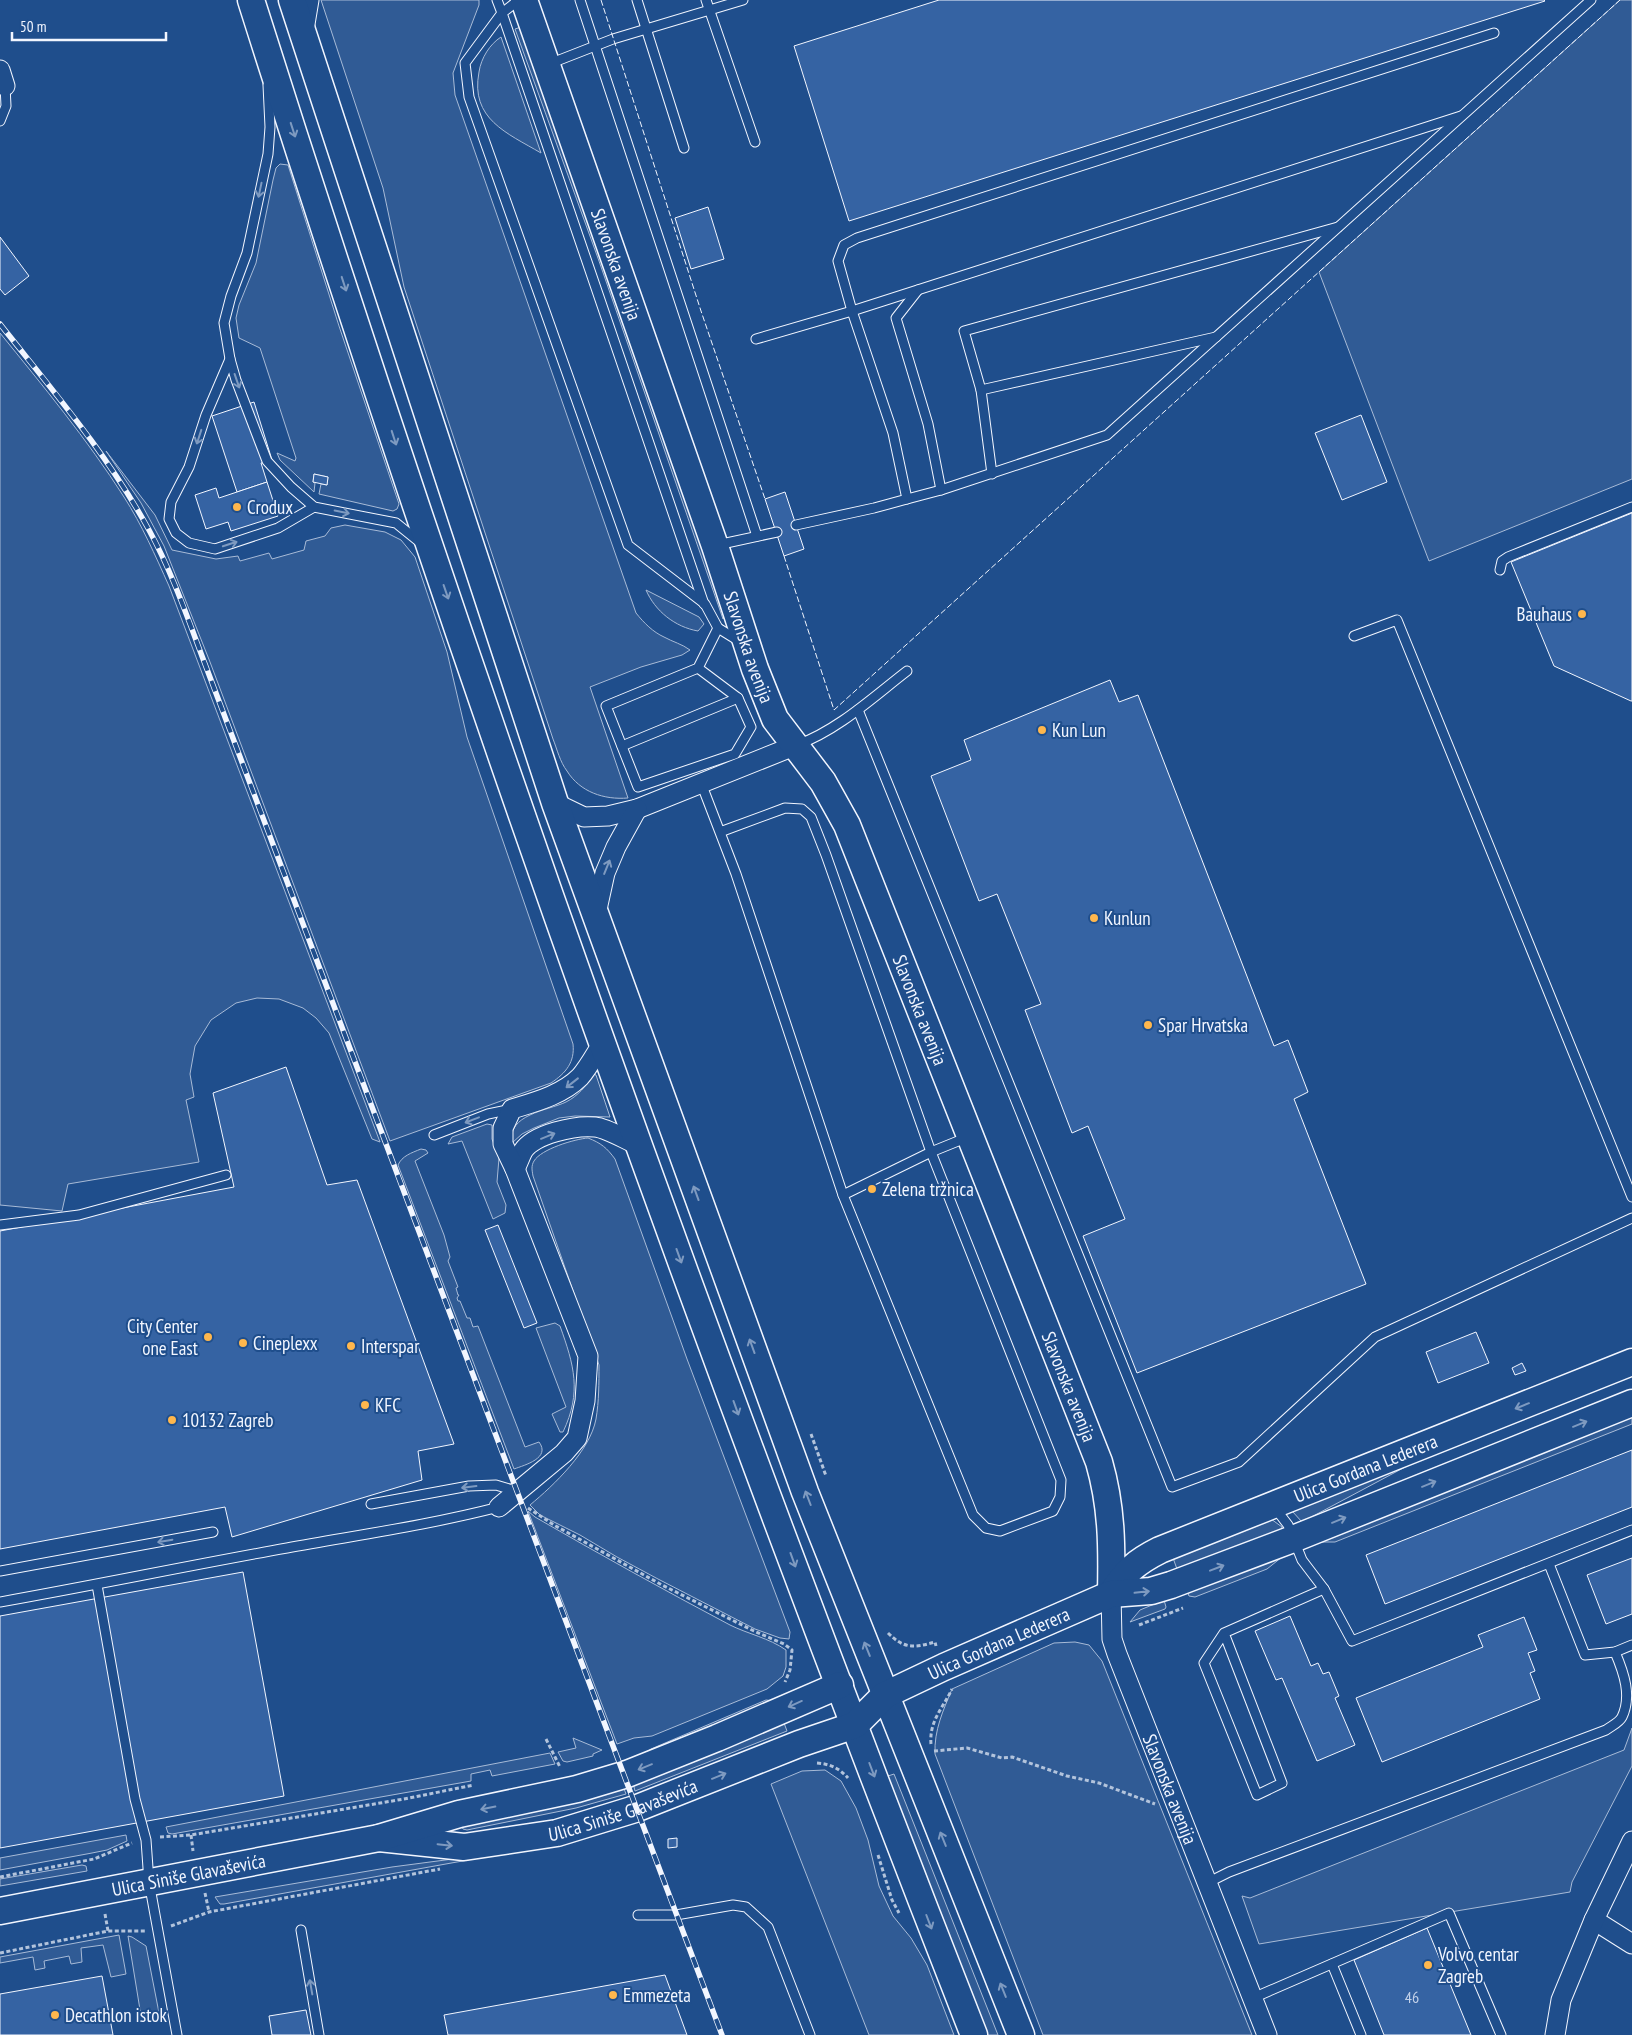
<svg xmlns="http://www.w3.org/2000/svg" width="1632" height="2035" font-family="'PT Sans Narrow',sans-serif">
<style>
.green{fill:#305b95;stroke:#a8bbd7}
.building{fill:#3563a3;stroke:#f2f6ff}
.lines{fill:none;stroke-linecap:round;stroke-linejoin:round}
.lane-casing{stroke:#f2f6ff;stroke-width:11}
.street-casing{stroke:#f2f6ff;stroke-width:21}
.secondary-casing{stroke:#f2f6ff;stroke-width:29}
.path{stroke:#b3c4dc;stroke-width:3;stroke-dasharray:4 2.5;stroke-linecap:butt}
.lane{stroke:#1f4e8c;stroke-width:9}
.street{stroke:#1f4e8c;stroke-width:19}
.secondary{stroke:#1f4e8c;stroke-width:26}
.rail-casing{stroke:#f2f6ff;stroke-width:5.5}
.rail{stroke:#1f4e8c;stroke-width:4;stroke-dasharray:11;stroke-linecap:butt}
.fence{stroke:#f2f6ff;stroke-width:1;stroke-dasharray:6 2.5;stroke-linecap:butt}
.oneway{stroke:#7e9ac0}
.poi-dot{fill:#ffb74d;stroke:#1f4e8c;stroke-width:2}
.labels{text-anchor:middle;dominant-baseline:central;stroke-width:4;stroke-linejoin:round;paint-order:stroke}
.number-label{font-size:16px;fill:#c3d1e8}
.street-label{font-size:19px;fill:#f2f6ff;stroke:#1f4e8c}
.poi-label{font-size:19px;fill:#f2f6ff;stroke:#1f4e8c;text-anchor:start}
</style>
<rect width="100%" height="100%" fill="#1f4e8c"/>
<!-- green -->
<g class="green">
<path d="M321,0H479V5L453,73L455,95L636,613C644,623 653,632 664,637C673,642 682,644 690,650L682,655L641,667L590,687L628,798C604,800 580,792 567,771C560,762 557,749 553,739L404,287L383,188Z"/>
<polygon points="1620,0 1632,0 1632,479 1429,561 1319,272"/>
<polygon points="521,27 725,615 723,619 599,261 515,29"/>
<path d="M501,37L541,153C507,133 470,119 479,72C481,58 490,44 501,37Z"/>
<polygon points="280,164 288,165 339,326 399,504 397,509 393,511 319,494 321,484 327,485 328,477 314,474 313,482 315,483 314,492 280,460 277,453 295,461 296,458 260,348 239,338 236,318 239,305 256,263 273,180 276,168"/>
<path d="M0,333C43,386 87,439 124,497C142,525 155,555 169,586L380,1142L372,1139L329,1033L316,1018L303,1008L279,999L257,998L236,1003L211,1020L195,1046L190,1074L194,1097L186,1100L199,1162L68,1184L62,1211L0,1205Z"/>
<path d="M106,451L155,515L172,550L216,559L238,556L240,561L269,553L272,559L304,550L306,541L325,536L331,528L345,525L385,532L401,540L415,557L447,652L467,737L573,1044C575,1062 566,1073 551,1083L390,1141L210,662L164,546L141,503Z"/>
<path d="M646,590L699,617L704,624L698,631C675,627 655,611 646,590Z"/>
<path d="M594,1074L596,1075L610,1117L575,1116L559,1118L534,1128L522,1134L512,1143C507,1114 547,1111 566,1102C578,1096 586,1086 594,1074Z"/>
<polygon points="487,1124 492,1125 492,1139 499,1158 497,1182 506,1205 505,1213 493,1219 462,1141 448,1144 452,1137"/>
<path d="M588,1138C601,1143 607,1148 615,1159L687,1359L790,1632L789,1639L780,1638L755,1629L658,1579L617,1557L580,1535L540,1515L530,1505C554,1485 590,1451 596,1419C599,1401 599,1383 599,1365L533,1176C532,1170 531,1166 534,1161C541,1149 575,1139 588,1138Z"/>
<path d="M421,1149L426,1150L428,1153L415,1161L444,1235L450,1257L448,1261L458,1287L456,1288L458,1295H459L457,1298L458,1301H460L467,1318H470L473,1327L478,1326L525,1447L539,1442C551,1458 525,1465 514,1469L398,1165C402,1156 411,1153 421,1149Z"/>
<path d="M555,1323L560,1326C574,1365 582,1392 563,1432H560L552,1414L566,1407L536,1328Z"/>
<polygon points="1632,1414 1632,1424 1335,1542 1318,1542"/>
<polygon points="1437,1450 1302,1522 1292,1511"/>
<path d="M528,1511L535,1517C599,1554 664,1590 730,1625C748,1634 769,1638 786,1650V1667L783,1676L767,1689L652,1736L634,1738L617,1744Z"/>
<polygon points="1271,1519 1282,1527 1281,1530 1178,1572 1172,1555"/>
<polygon points="1282,1557 1267,1569 1195,1597 1189,1596 1187,1591"/>
<polygon points="1164,1600 1166,1607 1165,1609 1130,1622 1140,1610"/>
<path d="M1075,1642L1089,1645L1102,1661L1252,2035H1043L935,1754C934,1730 943,1711 952,1689L1054,1643Z"/>
<polygon points="766,1700 775,1701 645,1753 651,1749"/>
<polygon points="784,1723 787,1731 635,1791 633,1783"/>
<polygon points="1632,1728 1632,1766 1572,1882 1570,1892 1259,1944 1242,1896 1250,1898 1624,1750"/>
<polygon points="573,1738 602,1750 593,1754 593,1756 567,1762 563,1761 558,1752 576,1748"/>
<polygon points="550,1753 555,1764 492,1776 490,1770 471,1774 471,1781 172,1834 168,1833 166,1827"/>
<polygon points="825,1770 841,1781 856,1808 868,1840 879,1886 893,1916 911,1938 927,1965 954,2035 869,2035 771,1784 802,1771"/>
<polygon points="894,1774 998,2035 987,2035 885,1777"/>
<polygon points="623,1786 626,1794 576,1808 467,1830 463,1829 462,1827"/>
<polygon points="126,1835 127,1841 107,1850 92,1853 0,1870 0,1858"/>
<polygon points="468,1857 470,1859 468,1860 224,1904 220,1904 215,1897 392,1867"/>
<polygon points="82,1865 86,1866 87,1871 0,1886 0,1879"/>
<polygon points="119,1935 126,1974 111,1977 103,1945 81,1948 82,1962 71,1964 69,1956 44,1961 45,1968 35,1970 33,1957 0,1963 0,1957"/>
<polygon points="128,1936 132,1937 146,1946 160,2018 142,2022"/>
</g>
<!-- building -->
<g class="building">
<polygon points="939,0 1544,0 1545,1 849,221 794,46"/>
<polygon points="708,207 724,259 691,269 675,218"/>
<polygon points="0,237 29,276 5,295 0,289"/>
<polygon points="254,402 272,460 261,463 267,482 237,492 212,416"/>
<polygon points="1361,415 1387,482 1342,500 1315,433"/>
<polygon points="314,474 328,477 327,485 313,482"/>
<polygon points="267,482 278,516 231,531 228,522 206,529 195,495 216,488 219,498"/>
<polygon points="785,492 804,549 784,556 765,499"/>
<polygon points="1632,513 1632,701 1631,701 1554,666 1511,562"/>
<polygon points="1110,680 1119,702 1138,695 1274,1046 1288,1040 1308,1092 1294,1099 1366,1284 1137,1373 1083,1236 1125,1219 1088,1126 1072,1133 1025,1010 1041,1004 997,894 979,901 931,776 971,760 964,740"/>
<polygon points="286,1067 327,1185 357,1180 454,1444 418,1451 422,1480 232,1537 225,1507 0,1549 0,1231 234,1187 213,1093"/>
<polygon points="498,1225 537,1323 524,1328 485,1230"/>
<polygon points="1476,1332 1489,1363 1438,1383 1426,1352"/>
<polygon points="1522,1363 1526,1371 1515,1375 1512,1368"/>
<polygon points="1632,1450 1632,1507 1385,1604 1366,1555"/>
<polygon points="1632,1558 1632,1614 1606,1624 1587,1575"/>
<polygon points="243,1572 284,1796 0,1848 0,1616"/>
<polygon points="1290,1616 1311,1666 1318,1663 1323,1674 1329,1672 1339,1696 1335,1698 1355,1745 1317,1761 1282,1678 1276,1680 1255,1631"/>
<polygon points="1524,1617 1537,1650 1528,1653 1535,1671 1530,1673 1540,1699 1382,1762 1356,1698 1483,1647 1478,1635"/>
<polygon points="677,1838 677,1847 668,1848 668,1839"/>
<polygon points="1427,1928 1471,2035 1384,2035 1354,1960"/>
<polygon points="665,1975 687,2035 448,2035 444,2015"/>
<polygon points="102,1976 113,2035 0,2035 0,1994"/>
<polygon points="306,2010 311,2035 272,2035 269,2016"/>
</g>
<g class="lines">
<defs>
<g id="lane">
<polyline points="497,0 502,13 465,63 469,97 628,545 705,604 718,628 739,641"/>
<polyline points="519,0 502,13 704,604"/>
<polyline points="580,0 757,536"/>
<polyline points="637,0 684,148"/>
<polyline points="706,0 755,142"/>
<polyline points="549,64 613,39 743,0"/>
<polyline points="268,85 270,127 268,154 247,253 231,296 224,323 230,359 236,380 267,461 291,487 314,507 396,523 422,544"/>
<polyline points="0,121 6,106 5,86"/>
<polyline points="918,290 896,318 928,424 941,490"/>
<polyline points="756,339 852,311 1461,116"/>
<polyline points="230,359 206,415 189,467 171,502 169,519 176,533 189,543 215,549 278,528 314,507"/>
<polyline points="981,390 1216,337"/>
<polyline points="992,474 981,390 964,331 1338,227"/>
<polyline points="907,499 941,490 1107,435 1591,0"/>
<polyline points="796,525 874,508 907,499 893,433 852,311 838,261 844,245 857,238 1494,33"/>
<polyline points="717,545 777,532"/>
<polyline points="1500,570 1502,561 1508,557 1632,507"/>
<polyline points="1354,636 1397,620 1632,1197"/>
<polyline points="698,668 738,698 751,727 735,754 638,787 606,706 698,668 718,628"/>
<polyline points="858,710 1172,1487 1239,1462 1375,1337 1632,1218"/>
<path d="M797,745C838,730 872,698 907,671"/>
<polyline points="622,746 738,698"/>
<polyline points="701,783 736,874 843,1195 973,1515 986,1528 1000,1531 1053,1511 1060,1497 1061,1480 931,1152 826,855 811,817 802,809 785,808 720,832"/>
<polyline points="434,1135 488,1114 512,1109"/>
<polyline points="843,1195 931,1152 968,1137"/>
<polyline points="0,1225 79,1215 226,1175"/>
<polyline points="371,1504 469,1486 496,1485 516,1491"/>
<polyline points="1275,1508 1288,1525 1302,1560 1324,1589 1352,1641 1632,1530"/>
<polyline points="1549,1564 1585,1655 1615,1652 1632,1645"/>
<polyline points="0,1571 213,1532"/>
<polyline points="97,1585 135,1799 146,1840 149,1882 177,2035"/>
<path d="M0,1602C96,1585 191,1565 287,1548C358,1535 429,1525 499,1507"/>
<polyline points="1224,1633 1282,1783 1257,1795 1204,1663 1224,1633 1324,1589"/>
<path d="M1207,1883L1229,1872L1606,1730C1611,1726 1619,1723 1622,1717C1632,1696 1624,1673 1615,1652"/>
<polyline points="638,1915 676,1915 733,1905 746,1907 768,1927 810,2035"/>
<polyline points="301,1930 319,2035"/>
<polyline points="1332,1964 1361,2035"/>
<polyline points="1253,1998 1449,1913 1501,2035"/>
</g>
<g id="street">
<polyline points="304,30 309,0"/>
<polyline points="0,70 5,86"/>
<polyline points="555,803 584,817 608,816 637,809 794,746"/>
<polyline points="596,914 605,873 616,847 637,809"/>
<path d="M515,1169C518,1163 520,1157 523,1151C534,1134 575,1125 595,1127C607,1128 626,1140 638,1145"/>
<path d="M499,1507L564,1453L577,1438L585,1401L588,1356L515,1169L503,1144V1128L512,1109C535,1102 562,1095 580,1077C588,1068 595,1055 602,1044"/>
<path id="s1" d="M1111,1594L1112,1639L1117,1654L1267,2035"/>
<polyline points="1594,1920 1632,1944"/>
<polyline points="1555,2035 1561,2000 1594,1920 1632,1841"/>
</g>
<g id="secondary">
<path d="M251,0C468,686 711,1365 974,2035"/>
<polyline points="292,0 555,803 805,1492 1021,2035"/>
<path id="s2" d="M524,0L715,546L755,669L775,719L823,782L847,825L1099,1462C1112,1507 1112,1547 1111,1594"/>
<path id="s3" d="M1111,1594C1126,1571 1136,1562 1160,1550L1632,1362"/>
<path id="s4" d="M379,1838L464,1847L557,1833L635,1809L799,1744L855,1725L885,1695L944,1667L1111,1594L1151,1591L1171,1585L1293,1539L1632,1403"/>
<path id="s5" d="M0,1911L379,1838L459,1814L577,1789L627,1774L717,1738L840,1685"/>
</g>
</defs>
<!-- lane casing -->
<use href="#lane" class="lane-casing"/>
<!-- street casing -->
<use href="#street" class="street-casing"/>
<!-- secondary casing -->
<use href="#secondary" class="secondary-casing"/>
<!-- path -->
<g class="path">
<polyline points="811,1434 826,1476"/>
<polyline points="528,1508 554,1525 662,1585 754,1631 784,1644 792,1650 790,1670 785,1682"/>
<polyline points="1139,1625 1183,1608"/>
<path d="M888,1633C904,1649 914,1648 935,1642L936,1646"/>
<polyline points="546,1739 560,1767"/>
<path d="M931,1744C929,1721 943,1708 952,1689"/>
<polyline points="934,1751 967,1748 1002,1758 1012,1757 1067,1776 1099,1783 1155,1804"/>
<path d="M817,1763C830,1764 839,1768 848,1778"/>
<polyline points="191,1835 193,1851"/>
<polyline points="160,1837 191,1835 404,1799 474,1785"/>
<polyline points="878,1855 892,1900 899,1913"/>
<polyline points="0,1877 94,1859 132,1843"/>
<polyline points="205,1893 209,1912"/>
<polyline points="105,1914 108,1931"/>
<polyline points="171,1926 209,1912 440,1869"/>
<polyline points="0,1953 108,1931 145,1931"/>
</g>
<!-- lane -->
<use href="#lane" class="lane"/>
<!-- street -->
<use href="#street" class="street"/>
<!-- secondary -->
<use href="#secondary" class="secondary"/>
<defs>
<path id="rail" d="M0,324C53,391 108,455 149,530C172,572 188,619 205,664L722,2035"/>
</defs>
<!-- rail casing -->
<use href="#rail" class="rail-casing"/>
<!-- rail -->
<use href="#rail" class="rail"/>
<!-- fence -->
<g class="fence">
<polyline points="601,0 701,311 765,499"/>
<polyline points="784,556 834,710 1620,0"/>
</g>
</g>
<!-- one-way arrows -->
<defs><path id="oneway-shaft" d="M-6 0H5M1.5-3L5.5 0L1.5 3" fill="none" stroke-width="1.6" stroke-linecap="round" stroke-linejoin="round" transform="scale(1.25)"/></defs>
<g class="oneway">
<use href="#oneway-shaft" transform="translate(293 130) rotate(72)"/>
<use href="#oneway-shaft" transform="translate(260 190) rotate(102)"/>
<use href="#oneway-shaft" transform="translate(344 284) rotate(72)"/>
<use href="#oneway-shaft" transform="translate(237 381) rotate(71)"/>
<use href="#oneway-shaft" transform="translate(199 437) rotate(108)"/>
<use href="#oneway-shaft" transform="translate(394 438) rotate(72)"/>
<use href="#oneway-shaft" transform="translate(342 512) rotate(11)"/>
<use href="#oneway-shaft" transform="translate(230 544) rotate(-18)"/>
<use href="#oneway-shaft" transform="translate(446 592) rotate(71)"/>
<use href="#oneway-shaft" transform="translate(607 867) rotate(-68)"/>
<use href="#oneway-shaft" transform="translate(572 1083) rotate(142)"/>
<use href="#oneway-shaft" transform="translate(472 1120) rotate(159)"/>
<use href="#oneway-shaft" transform="translate(548 1136) rotate(-22)"/>
<use href="#oneway-shaft" transform="translate(696 1193) rotate(-110)"/>
<use href="#oneway-shaft" transform="translate(679 1256) rotate(70)"/>
<use href="#oneway-shaft" transform="translate(752 1346) rotate(-110)"/>
<use href="#oneway-shaft" transform="translate(1522 1406) rotate(158)"/>
<use href="#oneway-shaft" transform="translate(736 1408) rotate(70)"/>
<use href="#oneway-shaft" transform="translate(1580 1424) rotate(-22)"/>
<use href="#oneway-shaft" transform="translate(1429 1484) rotate(-22)"/>
<use href="#oneway-shaft" transform="translate(469 1487) rotate(173)"/>
<use href="#oneway-shaft" transform="translate(808 1498) rotate(-111)"/>
<use href="#oneway-shaft" transform="translate(1339 1520) rotate(-22)"/>
<use href="#oneway-shaft" transform="translate(165 1541) rotate(170)"/>
<use href="#oneway-shaft" transform="translate(793 1560) rotate(70)"/>
<use href="#oneway-shaft" transform="translate(1217 1568) rotate(-21)"/>
<use href="#oneway-shaft" transform="translate(1142 1592) rotate(-6)"/>
<use href="#oneway-shaft" transform="translate(867 1649) rotate(-112)"/>
<use href="#oneway-shaft" transform="translate(795 1704) rotate(156)"/>
<use href="#oneway-shaft" transform="translate(645 1767) rotate(158)"/>
<use href="#oneway-shaft" transform="translate(872 1770) rotate(69)"/>
<use href="#oneway-shaft" transform="translate(719 1776) rotate(-22)"/>
<use href="#oneway-shaft" transform="translate(488 1808) rotate(169)"/>
<use href="#oneway-shaft" transform="translate(943 1839) rotate(-112)"/>
<use href="#oneway-shaft" transform="translate(445 1845) rotate(6)"/>
<use href="#oneway-shaft" transform="translate(929 1922) rotate(69)"/>
<use href="#oneway-shaft" transform="translate(311 1987) rotate(-100)"/>
<use href="#oneway-shaft" transform="translate(1003 1990) rotate(-112)"/>
</g>
<!-- markers -->
<g class="poi-dot">
<circle cx="237" cy="507" r="5"/>
<circle cx="1582" cy="614" r="5"/>
<circle cx="1042" cy="730" r="5"/>
<circle cx="1094" cy="918" r="5"/>
<circle cx="1148" cy="1025" r="5"/>
<circle cx="872" cy="1189" r="5"/>
<circle cx="208" cy="1337" r="5"/>
<circle cx="243" cy="1343" r="5"/>
<circle cx="351" cy="1346" r="5"/>
<circle cx="365" cy="1405" r="5"/>
<circle cx="172" cy="1420" r="5"/>
<circle cx="1428" cy="1965" r="5"/>
<circle cx="613" cy="1995" r="5"/>
<circle cx="55" cy="2015" r="5"/>
</g>
<g class="labels">
<!-- number labels -->
<g class="number-label">
<text x="1412" y="1997">46</text>
</g>
<!-- street labels -->
<g class="street-label">
<text stroke="none"><textPath href="#s2" startOffset="280">Slavonska avenija</textPath></text>
<text stroke="none"><textPath href="#s2" startOffset="685">Slavonska avenija</textPath></text>
<text stroke="none"><textPath href="#s2" startOffset="1089">Slavonska avenija</textPath></text>
<text stroke="none"><textPath href="#s2" startOffset="1494">Slavonska avenija</textPath></text>
<text stroke="none"><textPath href="#s3" startOffset="288">Ulica Gordana Lederera</textPath></text>
<text stroke="none"><textPath href="#s4" startOffset="664">Ulica Gordana Lederera</textPath></text>
<text stroke="none"><textPath href="#s1" startOffset="206">Slavonska avenija</textPath></text>
<text stroke="none"><textPath href="#s4" startOffset="249">Ulica Siniše Glavaševića</textPath></text>
<text stroke="none"><textPath href="#s5" startOffset="192">Ulica Siniše Glavaševića</textPath></text>
</g>
<!-- poi labels -->
<g class="poi-label">
<text x="247" y="507">Crodux</text>
<text x="1572" y="614" text-anchor="end">Bauhaus</text>
<text x="1052" y="730">Kun Lun</text>
<text x="1104" y="918">Kunlun</text>
<text x="1158" y="1025">Spar Hrvatska</text>
<text x="882" y="1189">Zelena tržnica</text>
<text x="198" y="1326" text-anchor="end">City Center<tspan x="198" dy="22">one East</tspan></text>
<text x="253" y="1343">Cineplexx</text>
<text x="361" y="1346">Interspar</text>
<text x="375" y="1405">KFC</text>
<text x="182" y="1420">10132 Zagreb</text>
<text x="1438" y="1954">Volvo centar<tspan x="1438" dy="22">Zagreb</tspan></text>
<text x="623" y="1995">Emmezeta</text>
<text x="65" y="2015">Decathlon istok</text>
</g>
</g>
<!-- scale -->
<path d="M12 32v8h154v-8" fill="none" stroke="#f2f6ff" stroke-width="2.5"/>
<text x="20" y="32" font-size="15" fill="#f2f6ff" stroke="#1f4e8c" stroke-width="4" paint-order="stroke">50 m</text>
</svg>
